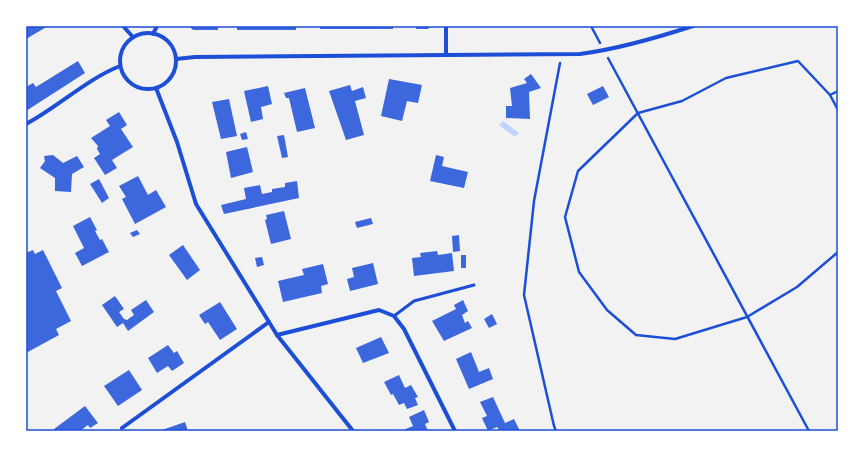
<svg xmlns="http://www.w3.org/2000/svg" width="864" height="457" font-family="'DM Sans',sans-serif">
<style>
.water{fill:#bfd3fe}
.building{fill:#3d67dc}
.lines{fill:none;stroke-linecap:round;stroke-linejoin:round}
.path{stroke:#1d4ed8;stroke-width:2.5}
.service{stroke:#1d4ed8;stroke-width:3}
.minor{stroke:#1d4ed8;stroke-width:4}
.neatline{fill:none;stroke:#1d4ed8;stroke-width:1.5}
</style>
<rect width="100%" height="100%" fill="#f2f2f2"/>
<!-- water -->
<polygon class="water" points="503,121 519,133 515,137 499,125"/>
<!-- building -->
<g class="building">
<polygon points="26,26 48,26 26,39"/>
<polygon points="189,26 218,26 218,30 193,30"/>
<rect x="237" y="26" width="59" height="4"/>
<rect x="320" y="26" width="73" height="3"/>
<polygon points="416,26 431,26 428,29 416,29"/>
<polygon points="78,61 85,73 26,111 26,87 33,83 36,87"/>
<polygon points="531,74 541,88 529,92 530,119 506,118 506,106 512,106 510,88 527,83 524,79"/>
<polygon points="389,79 422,85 418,103 407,101 402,121 381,116"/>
<polygon points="350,85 352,91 363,87 366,98 355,101 364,135 346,140 329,91"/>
<polygon points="268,86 272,104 261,107 263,119 251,122 244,91"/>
<polygon points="603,86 609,97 593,105 587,94"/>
<polygon points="305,88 315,128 297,132 289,98 286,98 284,93"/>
<polygon points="229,99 237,136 221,139 212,102"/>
<polygon points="119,112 127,125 121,129 133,147 112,160 117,168 105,175 94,158 100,154 97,149 98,146 91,138 110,126 106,120"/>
<polygon points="246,132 248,139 242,140 240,134"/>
<polygon points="284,135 288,157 282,158 277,136"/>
<polygon points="247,147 253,172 231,178 226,152"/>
<polygon points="53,155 63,163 77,156 84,167 72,174 71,192 55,191 55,178 40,168 45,161 44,156"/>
<polygon points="436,155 444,157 442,166 468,172 464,188 430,181"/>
<polygon points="138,176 148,195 156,190 166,207 135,224 122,199 126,197 119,186"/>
<polygon points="99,179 109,198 102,203 90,184"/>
<polygon points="297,181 299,198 224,214 221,205 246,199 244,188 260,185 262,194 272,192 272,189 285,187 285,183"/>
<polygon points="284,211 291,239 271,244 265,220 267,219 266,215"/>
<polygon points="90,217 97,230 95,231 100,240 102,239 109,252 82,266 75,253 84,248 73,226"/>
<polygon points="371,218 373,224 357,228 355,222"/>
<polygon points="137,230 140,234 133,237 130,233"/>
<polygon points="459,235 460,251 453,252 452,236"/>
<polygon points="183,245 200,270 187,280 169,255"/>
<polygon points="33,250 35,254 43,250 62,288 56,291 71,321 56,329 59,335 26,353 26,253"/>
<polygon points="437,251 438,255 452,253 454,271 414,276 412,258 421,257 420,253"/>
<rect x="461" y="255" width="5" height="13"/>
<polygon points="262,257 264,265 257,267 255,258"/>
<polygon points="373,263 378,284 350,291 347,279 354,277 352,268"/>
<polygon points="323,264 328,284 321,286 322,293 283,302 278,281 304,275 302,269"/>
<polygon points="115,296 124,309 119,312 124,319 127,320 134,315 131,310 146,300 154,312 128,331 123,323 117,327 102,305"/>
<polygon points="463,300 468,311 462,315 465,323 468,321 472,328 444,341 432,321 456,309 454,305"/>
<polygon points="220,302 237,329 220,340 208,322 205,324 199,315"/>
<polygon points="492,314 497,324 489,328 484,319"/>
<polygon points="381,337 389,353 363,363 356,348"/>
<polygon points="168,345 174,353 177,351 184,363 172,371 168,366 157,373 148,358"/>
<polygon points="471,352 479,372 489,368 493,379 469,389 456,359"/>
<polygon points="129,370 142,390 118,406 104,386"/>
<polygon points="399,375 405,388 411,385 418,397 415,398 418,405 407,409 404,403 399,405 393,394 391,395 384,382"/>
<polygon points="493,397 505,423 514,419 520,431 500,431 497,427 488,431 482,418 487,416 480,402"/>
<polygon points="85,406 98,423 90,428 88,425 80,431 55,431 54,429"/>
<polygon points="424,410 429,422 425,424 428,431 401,431 413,426 409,417"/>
<polygon points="185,422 188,431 163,431 162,430"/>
</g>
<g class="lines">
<!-- path -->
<g class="path">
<polyline points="591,26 600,43"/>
<polyline points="608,58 809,431"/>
<polyline points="830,95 838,91"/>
<polyline points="838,110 830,95 798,61 726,78 682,101 638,113 578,171 565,217 579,272 607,310 636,335 675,339 747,317 797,287 838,252"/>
<polyline points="556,431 554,426 524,295 534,201 560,63"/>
</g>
<!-- service -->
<polyline class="service" points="394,316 414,301 474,285"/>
<!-- minor -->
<g class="minor">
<polyline points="123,26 133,37"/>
<polyline points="446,26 446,54"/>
<circle cx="148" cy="61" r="28"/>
<polyline points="153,34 157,26"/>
<path d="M176,59L195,57L580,54C619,49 656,38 693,26"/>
<polyline points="156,88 177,142 196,204 277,335 353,431"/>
<path d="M26,124C58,107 87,79 120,66"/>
<polyline points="277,335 379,310 394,316 404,329 455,431"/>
<polyline points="122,428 269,322"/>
</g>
</g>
<!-- border -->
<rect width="864" height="457" fill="none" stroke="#ffffff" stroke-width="54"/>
<rect x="27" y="27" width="810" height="403" class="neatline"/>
</svg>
